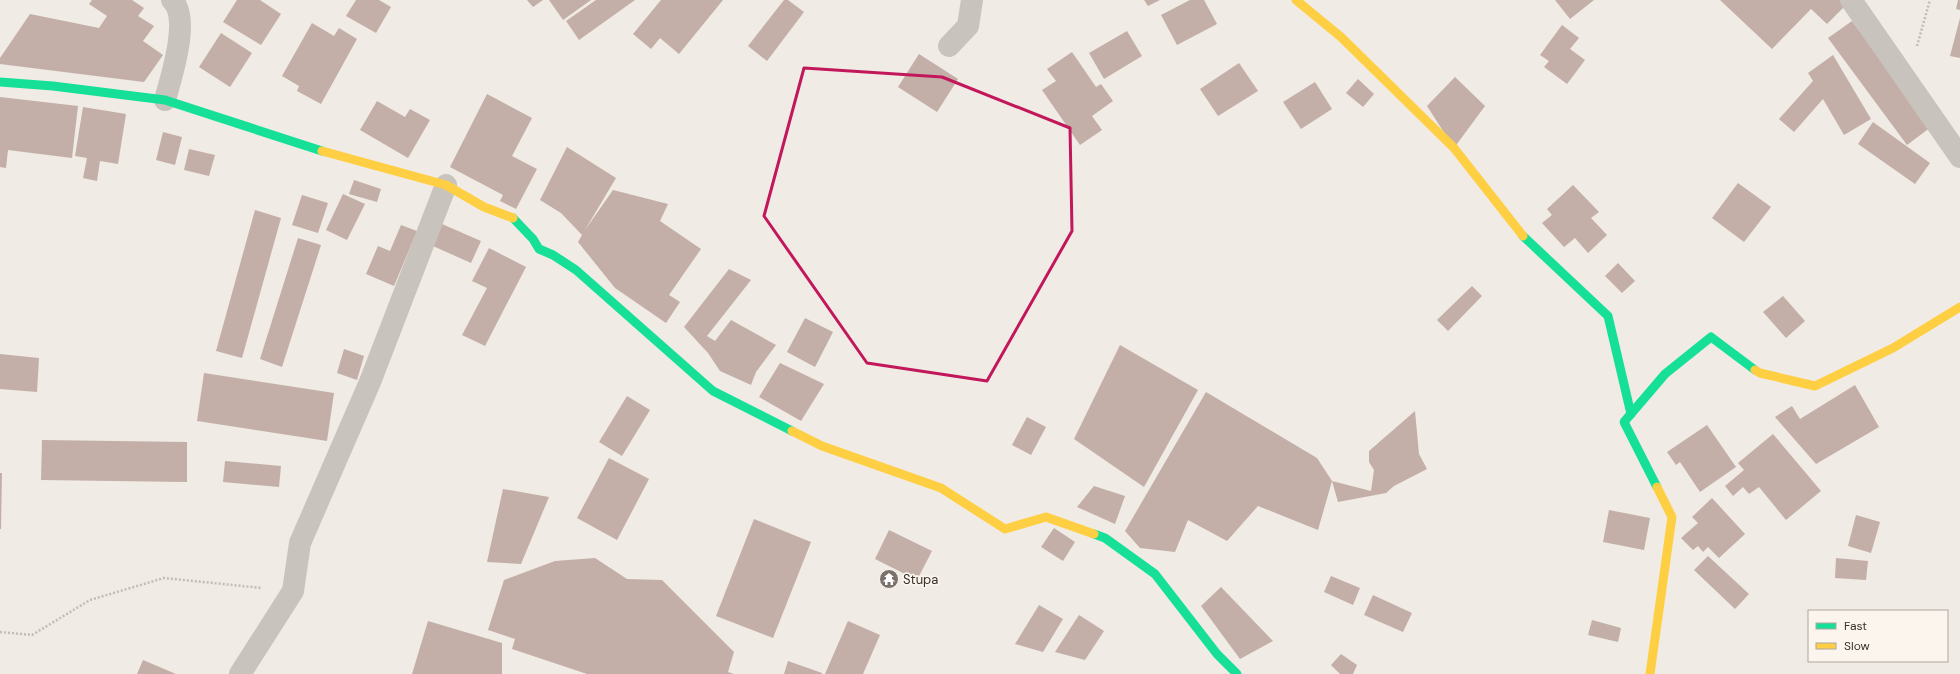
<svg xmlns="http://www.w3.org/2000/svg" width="1960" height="674" font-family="'DM Sans',sans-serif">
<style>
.building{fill:#c3afa7}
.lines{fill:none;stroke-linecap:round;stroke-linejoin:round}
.path{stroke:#c2bbb6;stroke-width:2.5;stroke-dasharray:2 2;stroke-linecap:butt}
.street{stroke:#c9c3be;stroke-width:22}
.fast{stroke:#16e098;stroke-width:9}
.slow{stroke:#ffcf43;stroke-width:9}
.marked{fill:none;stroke:#c2185b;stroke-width:3;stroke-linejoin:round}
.labels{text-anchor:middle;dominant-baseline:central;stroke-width:3.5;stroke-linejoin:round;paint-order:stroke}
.poi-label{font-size:13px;fill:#3b302b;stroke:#fbf5ee;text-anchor:start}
</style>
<rect width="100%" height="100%" fill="#f0ebe5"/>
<!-- building -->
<g class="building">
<polygon points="92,0 132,0 144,8 138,16 154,26 143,41 163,55 144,82 0,64 0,58 30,14 99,28 107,16 89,4"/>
<polygon points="237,0 260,0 281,14 261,45 223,22"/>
<polygon points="356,0 379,0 391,7 376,33 346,16"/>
<polygon points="527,0 543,0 533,7"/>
<polygon points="549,0 591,0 563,20"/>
<polygon points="596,0 635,0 579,40 566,21"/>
<polygon points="661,0 723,0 679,54 660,38 651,49 633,34"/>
<polygon points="784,0 788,0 804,12 767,61 748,46"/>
<polygon points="1144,0 1160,0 1148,6"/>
<polygon points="1190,0 1204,0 1217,24 1177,45 1161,15"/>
<polygon points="1555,0 1594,0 1570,19"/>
<polygon points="1720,0 1840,0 1846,5 1827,24 1811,9 1772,49"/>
<polygon points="1958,0 1960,0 1960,10 1956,9"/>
<polygon points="1960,18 1960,58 1950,56"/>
<polygon points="1852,21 1931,127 1907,145 1828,38"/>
<polygon points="312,23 334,36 339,28 357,39 321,104 297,91 299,86 282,76"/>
<polygon points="1562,25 1579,38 1570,49 1585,60 1567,84 1544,67 1549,61 1540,55"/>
<polygon points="1127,31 1142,56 1104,79 1089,53"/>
<polygon points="221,33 252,53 230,87 199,67"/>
<polygon points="1072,52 1096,87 1101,84 1113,101 1092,116 1102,130 1080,145 1042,90 1056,81 1047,69"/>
<polygon points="919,54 958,79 937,112 898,87"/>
<polygon points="1833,55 1871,119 1844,135 1823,99 1794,132 1779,119 1813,81 1808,73"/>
<polygon points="1239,63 1258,91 1218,116 1200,89"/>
<polygon points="1455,77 1485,106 1454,148 1427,106"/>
<polygon points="1358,79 1374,94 1363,107 1346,93"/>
<polygon points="1315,82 1332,109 1301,129 1283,102"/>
<polygon points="487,94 532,118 512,156 537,169 516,209 500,201 503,195 450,167"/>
<polygon points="0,97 78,106 72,158 8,150 6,168 0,167"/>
<polygon points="377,101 405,117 410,109 430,120 408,158 360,130"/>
<polygon points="83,107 126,114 118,164 100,161 97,181 83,178 87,158 75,156"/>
<polygon points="1873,122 1930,163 1915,184 1858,144"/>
<polygon points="163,132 182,137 175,165 156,160"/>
<polygon points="567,147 616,178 585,230 613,190 668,204 660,221 701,249 669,295 680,302 666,323 615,288 578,242 582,235 561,213 540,200"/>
<polygon points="189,149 215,155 209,176 184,170"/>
<polygon points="354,180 381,189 377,202 349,194"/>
<polygon points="1738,183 1771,207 1744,242 1712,218"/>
<polygon points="1573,185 1599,212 1591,218 1607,235 1588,253 1575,238 1564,247 1542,223 1552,215 1547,209"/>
<polygon points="343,194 365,204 347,240 326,230"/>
<polygon points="302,195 328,203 318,233 292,225"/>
<polygon points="255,210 281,218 242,358 216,351"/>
<polygon points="442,224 481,241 471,263 433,246"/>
<polygon points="401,225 417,231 394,286 366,274 378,246 390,251"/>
<polygon points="298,238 321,245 282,367 260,359"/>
<polygon points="489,248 526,267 485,346 462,335 487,288 472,281"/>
<polygon points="1618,263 1635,281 1622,293 1605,276"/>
<polygon points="729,269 751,280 707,336 715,341 731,320 776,345 756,372 751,385 720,371 708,353 684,327"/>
<polygon points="1472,286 1482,296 1448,331 1437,320"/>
<polygon points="1783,296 1805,321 1786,338 1763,312"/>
<polygon points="805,318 833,332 815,367 787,352"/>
<polygon points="1120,345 1198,390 1144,487 1074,439"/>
<polygon points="344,349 364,356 357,380 337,373"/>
<polygon points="0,354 39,358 37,392 0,389"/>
<polygon points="780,363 824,384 801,421 759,397"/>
<polygon points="204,373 334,393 327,441 197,421"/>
<polygon points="1855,385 1879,427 1816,464 1775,417 1792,406 1800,419"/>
<polygon points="1206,392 1317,458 1332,481 1318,530 1258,506 1227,541 1188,520 1175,552 1140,548 1125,531"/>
<polygon points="627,396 650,410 622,456 599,442"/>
<polygon points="1415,411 1419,454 1427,469 1394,486 1386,493 1338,502 1332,481 1371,491 1374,470 1369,462 1369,451"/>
<polygon points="1027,417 1046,427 1031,455 1012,445"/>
<polygon points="1707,425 1736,467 1700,492 1680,462 1676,465 1667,452"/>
<polygon points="1773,434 1821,491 1786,520 1759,487 1749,494 1743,487 1733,496 1725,486 1744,470 1738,463"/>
<polygon points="42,440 187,442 187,482 41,480"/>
<polygon points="609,458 649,479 617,540 577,518"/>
<polygon points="225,461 281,466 279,487 223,482"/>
<polygon points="0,473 2,473 1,529 0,529"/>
<polygon points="1094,486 1125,496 1115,524 1077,507"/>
<polygon points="503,489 549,497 521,564 487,562"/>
<polygon points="1712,498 1745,534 1719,558 1708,547 1703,552 1698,546 1693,550 1681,538 1698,523 1692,517"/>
<polygon points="1609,510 1650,518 1644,550 1603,542"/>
<polygon points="1856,515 1880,522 1871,553 1848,546"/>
<polygon points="754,519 811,542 773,638 716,616"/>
<polygon points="1054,528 1075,542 1063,561 1041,547"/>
<polygon points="889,530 932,551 917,580 875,559"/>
<polygon points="1708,556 1749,594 1735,609 1694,570"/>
<polygon points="595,558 627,579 662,580 734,652 728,672 734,674 587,674 512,649 515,639 488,630 504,580 555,561"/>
<polygon points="1836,558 1868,561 1866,580 1835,578"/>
<polygon points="1331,576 1360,588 1353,605 1324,592"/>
<polygon points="1221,587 1273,641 1240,659 1201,606"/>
<polygon points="1373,595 1412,613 1403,632 1364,615"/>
<polygon points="1039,605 1063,619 1043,652 1015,644"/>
<polygon points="1079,615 1104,631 1085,660 1055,652"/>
<polygon points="1592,620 1621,628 1618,642 1588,635"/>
<polygon points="428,621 502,643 502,674 412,674"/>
<polygon points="848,621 880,635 863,674 825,674"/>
<polygon points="1341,654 1357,665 1353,674 1340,674 1331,665"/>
<polygon points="143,660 176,674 137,674"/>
<polygon points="788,661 822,673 822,674 784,674"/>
</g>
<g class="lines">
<!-- path -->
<g class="path">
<polyline points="1917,46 1930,0"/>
<polyline points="0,632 32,635 90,600 164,578 262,588"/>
</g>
<!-- street -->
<g class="street">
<polyline points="1851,0 1960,157"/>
<polyline points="949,46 968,26 972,0"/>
<path d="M165,100C171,77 191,18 172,0"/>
<polyline points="240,674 293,591 300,543 370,382 446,185"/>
</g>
<!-- fast -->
<g class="fast">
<polyline points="0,82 53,86 165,100 322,151"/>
<polyline points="513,218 533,239 539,249 553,255 576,270 713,391 792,431"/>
<polyline points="1523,236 1608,316 1631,414"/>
<polyline points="1657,487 1624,422 1665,374 1711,337 1755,370"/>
<polyline points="1094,534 1105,538 1155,574 1217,654 1237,674"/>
</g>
<!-- slow -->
<g class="slow">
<polyline points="1296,0 1341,37 1454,148 1523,236"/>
<polyline points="322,151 446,185 484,207 513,218"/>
<polyline points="1755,370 1760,373 1815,386 1893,348 1960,307"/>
<polyline points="792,431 822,446 941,488 1005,529 1046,517 1094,534"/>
<polyline points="1650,674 1672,517 1657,487"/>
</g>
</g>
<!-- marked area -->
<path class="marked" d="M804,68L942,77L1070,128L1072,231L987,381L867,363L764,216Z"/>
<!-- icons -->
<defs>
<symbol id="temple-disc" viewBox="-11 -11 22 22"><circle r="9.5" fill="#7a716c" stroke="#fbf5ee"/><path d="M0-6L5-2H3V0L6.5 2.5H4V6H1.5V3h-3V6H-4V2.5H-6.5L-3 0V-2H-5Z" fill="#fff"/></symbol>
</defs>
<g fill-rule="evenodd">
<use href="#temple-disc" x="878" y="568" width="22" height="22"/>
</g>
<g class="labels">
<!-- poi labels -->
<g class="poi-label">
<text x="903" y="579">Stupa</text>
</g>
</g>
<!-- legend -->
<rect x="1808" y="610" width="140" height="52" fill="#fbf5ee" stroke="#aea6a0"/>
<rect x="1816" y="623" width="20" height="6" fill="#16e098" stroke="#aea6a0"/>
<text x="1844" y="630" font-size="12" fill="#3b302b">Fast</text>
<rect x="1816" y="643" width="20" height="6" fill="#ffcf43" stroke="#aea6a0"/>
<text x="1844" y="650" font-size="12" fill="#3b302b">Slow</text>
</svg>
